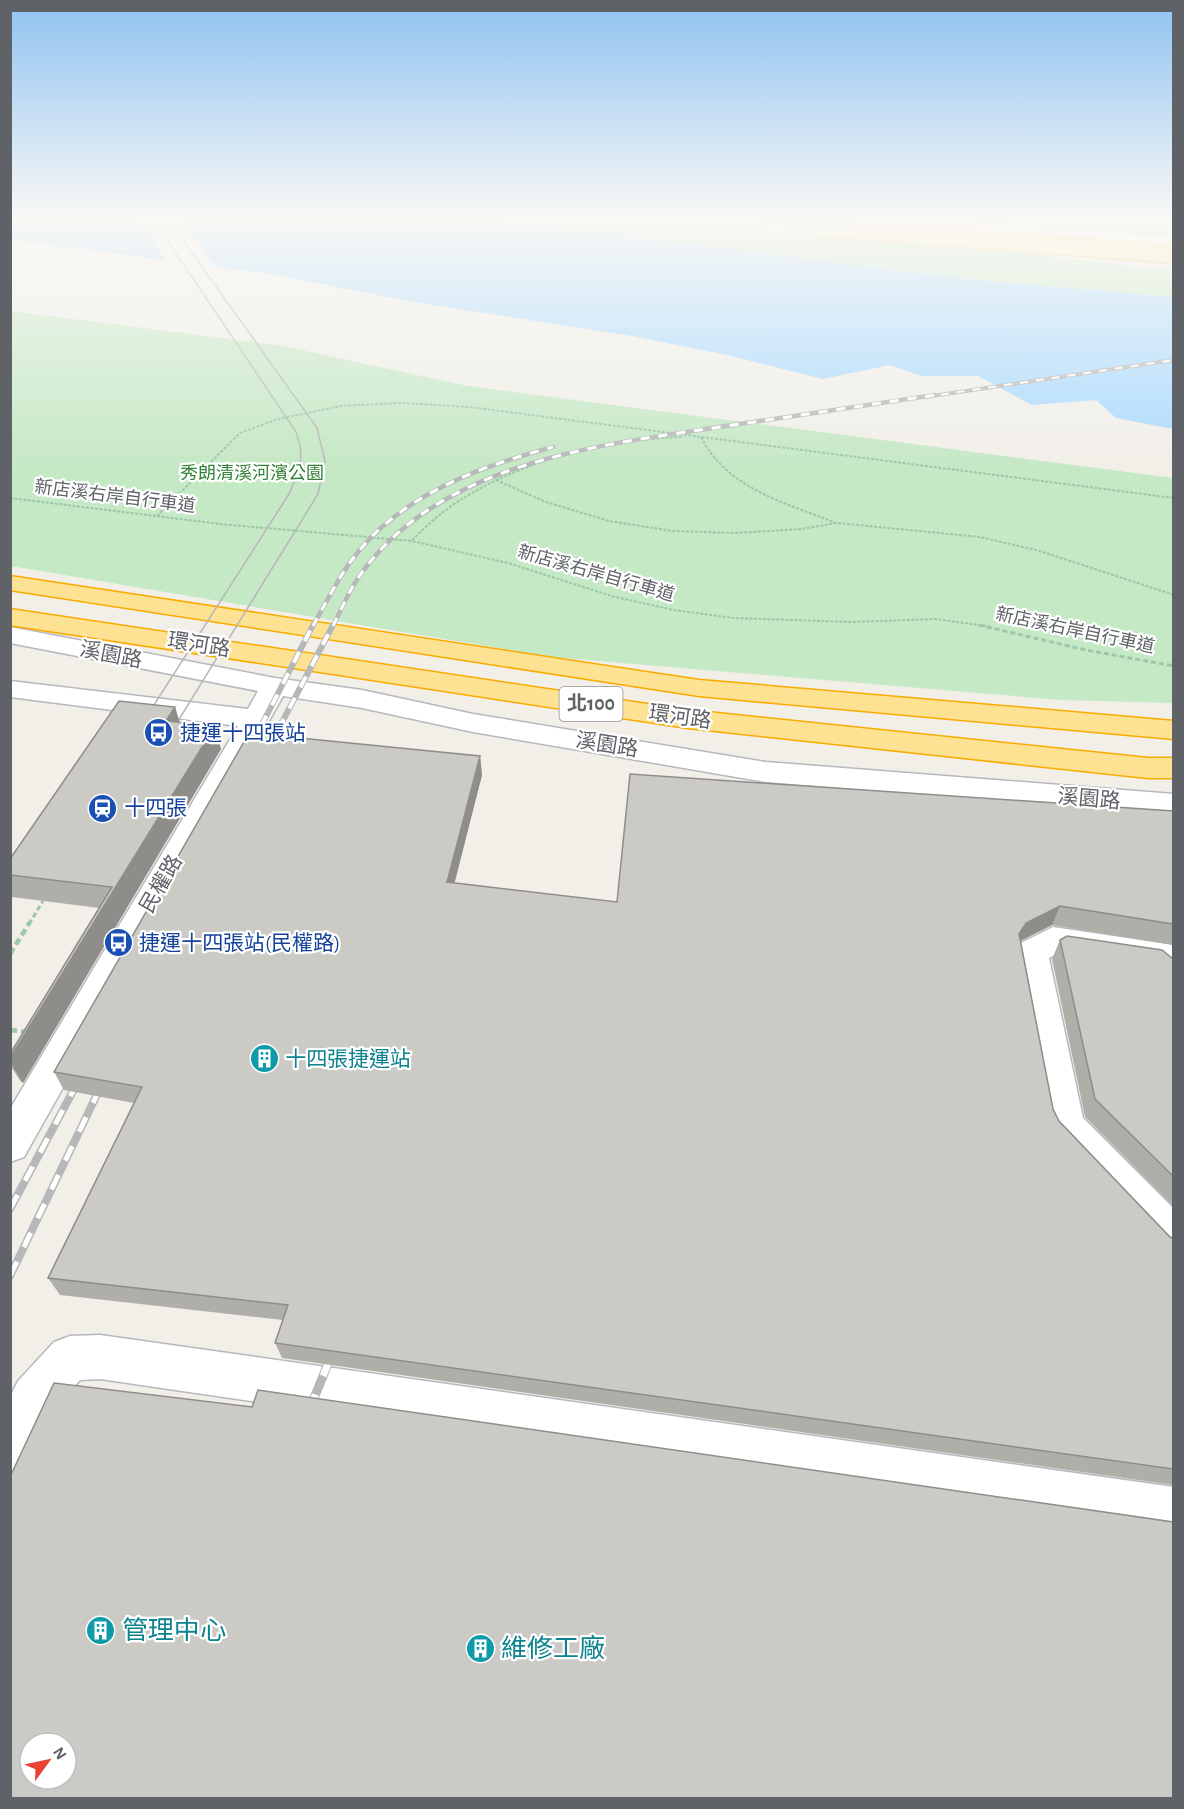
<svg xmlns="http://www.w3.org/2000/svg" width="1184" height="1809" font-family="'Alegreya Sans','Noto Sans TC',sans-serif">
<style>
.green{fill:#c5e8c5}
.water{fill:#aadaff}
.pier{fill:#f1efe8}
.lines{fill:none;stroke-linecap:round;stroke-linejoin:round}
.minor-casing{stroke:#b5b8bc;stroke-width:3}
.major-casing{stroke:#f2c960;stroke-width:3}
.highway-casing{stroke:#f9ab00;stroke-width:3}
.path-far2{stroke:#9cc7a9;stroke-width:2;stroke-dasharray:3 1.5;stroke-linecap:butt}
.path-far1{stroke:#9cc7a9;stroke-width:3;stroke-dasharray:5 3;stroke-linecap:butt}
.path{stroke:#9cc7a9;stroke-width:4.5;stroke-dasharray:7 4;stroke-linecap:butt}
.minor{fill:#fff;fill-rule:evenodd}
.major{fill:#fff2af;fill-rule:evenodd}
.highway{fill:#fde293;fill-rule:evenodd}
.tram{stroke:#b6b7b8;stroke-width:1.5}
.rail-far4-casing{stroke:#b6b7b8;stroke-width:4}
.rail-far3-casing{stroke:#b6b7b8;stroke-width:4.5}
.rail-far2-casing{stroke:#b6b7b8;stroke-width:6}
.rail-far1-casing{stroke:#b6b7b8;stroke-width:8}
.rail-casing{stroke:#b6b7b8;stroke-width:9}
.rail-far4{stroke:#fff;stroke-width:2;stroke-dasharray:8;stroke-linecap:butt}
.rail-far3{stroke:#fff;stroke-width:3;stroke-dasharray:9;stroke-linecap:butt}
.rail-far2{stroke:#fff;stroke-width:4;stroke-dasharray:12;stroke-linecap:butt}
.rail-far1{stroke:#fff;stroke-width:5;stroke-dasharray:16;stroke-linecap:butt}
.rail{stroke:#fff;stroke-width:7;stroke-dasharray:20;stroke-linecap:butt}
.wall{fill:#afaea9}
.shaded-wall{fill:#8f8d8a}
.building{fill:#cccac5;stroke:#8f8d8a;stroke-width:1.5;fill-rule:evenodd}
.labels{text-anchor:middle;dominant-baseline:central;stroke-width:4.5;stroke-linejoin:round;paint-order:stroke}
.far-park-label{font-size:18px;fill:#348238;stroke:#fff}
.far-street-label{font-size:18px;fill:#5f6368;stroke:#fff}
.shield{fill:#fff;stroke:#8f9295;stroke-width:1.5}
.shield-label{font-size:20px;font-weight:bold;fill:#5f6368}
.street-label{font-size:21px;fill:#5f6368;stroke:#fff}
.transit-label{font-size:21px;fill:#164399;stroke:#fff;text-anchor:start}
.culture-label{font-size:21px;fill:#0d838f;stroke:#fff;text-anchor:start}
.near-culture-label{font-size:26px;fill:#0d838f;stroke:#fff;text-anchor:start}
</style>
<rect width="100%" height="100%" fill="#f1efe8"/>
<!-- green -->
<g class="green">
<polygon points="487,219 594,219 1005,251 1173,271 1173,297 968,279"/>
<polygon points="10,311 278,345 468,386 1173,478 1173,703 1062,700 551,657 11,566"/>
</g>
<!-- water -->
<polygon class="water" points="11,219 487,219 968,279 1173,297 1173,429 1116,418 1096,400 1032,405 978,376 921,376 890,365 823,379 727,355 626,335 419,303 271,274 11,240"/>
<!-- pier -->
<polygon class="pier" points="139,219 180,219 217,269 168,263"/>
<g class="lines">
<defs>
<g id="minor">
<polygon points="851,219 924,219 1174,236 1174,246 859,224"/>
<polygon points="10,627 275,678 362,690 473,714 766,762 1174,794 1174,814 766,782 473,732 362,708 283,696 24,1157 10,1162 10,1109 238,726 10,697 10,681 248,709 258,691 10,643"/>
<polygon points="1053,927 1174,945 1174,979 1162,975 1153,967 1058,953 1049,958 1083,1118 1174,1209 1174,1257 1159,1252 1051,1138 1046,1126 1014,953 1019,944"/>
<polygon points="100,1335 1174,1487 1174,1535 100,1379 80,1380 50,1413 27,1467 10,1473 10,1397 18,1381 54,1342 70,1336"/>
</g>
<polygon id="major" points="658,219 725,219 1174,253 1174,263 666,224"/>
<g id="highway">
<polygon points="760,219 831,219 1174,243 1174,253 768,224"/>
<polygon points="10,576 699,680 1174,721 1174,739 699,696 10,590"/>
<polygon points="10,609 688,710 1148,758 1174,758 1174,778 1148,778 688,728 10,625"/>
</g>
</defs>
<!-- minor casing -->
<use href="#minor" class="minor-casing"/>
<!-- major casing -->
<use href="#major" class="major-casing"/>
<!-- highway casing -->
<use href="#highway" class="highway-casing"/>
<!-- path-far2 -->
<g class="path-far2">
<polyline points="608,219 643,221"/>
<path d="M701,437C727,489 786,503 836,523"/>
<polyline points="496,480 546,502 609,521 673,531 735,533 801,529 837,523 980,537 1040,551 1174,595"/>
<polyline points="10,498 220,524 412,541 508,563 615,597 674,610 733,618 851,622 935,619 986,626"/>
<polyline points="157,516 240,433 278,419 341,406 402,403 469,407 1174,498"/>
<path d="M412,540C428,525 443,510 462,499C526,459 607,440 682,437"/>
</g>
<!-- path-far1 -->
<g class="path-far1">
<polyline points="979,625 1086,650 1174,666"/>
<polyline points="29,924 43,901"/>
</g>
<!-- path -->
<g class="path">
<polyline points="10,954 30,922"/>
<polyline points="10,1030 28,1032"/>
</g>
<!-- minor -->
<use href="#minor" class="minor"/>
<!-- major -->
<use href="#major" class="major"/>
<!-- highway -->
<use href="#highway" class="highway"/>
<!-- tram -->
<g class="tram">
<polyline points="168,219 317,428 325,461 318,494 170,734"/>
<path d="M145,719L289,494C299,469 306,459 296,432L153,219"/>
</g>
<defs>
<polyline id="rail-far4" points="925,397 1174,360"/>
<g id="rail-far3">
<path d="M313,626C327,601 340,574 358,552C406,493 482,466 553,447"/>
<path d="M333,626C341,610 348,593 358,578C434,467 584,447 706,429C783,418 859,406 935,395"/>
</g>
<g id="rail-far2">
<polyline points="250,748 313,625"/>
<polyline points="267,751 333,625"/>
</g>
<g id="rail-far1">
<polyline points="10,1209 81,1076"/>
<polyline points="10,1276 103,1082"/>
</g>
<polyline id="rail" points="308,1413 334,1349"/>
</defs>
<!-- rail-far4 casing -->
<use href="#rail-far4" class="rail-far4-casing"/>
<!-- rail-far3 casing -->
<use href="#rail-far3" class="rail-far3-casing"/>
<!-- rail-far2 casing -->
<use href="#rail-far2" class="rail-far2-casing"/>
<!-- rail-far1 casing -->
<use href="#rail-far1" class="rail-far1-casing"/>
<!-- rail casing -->
<use href="#rail" class="rail-casing"/>
<!-- rail-far4 -->
<use href="#rail-far4" class="rail-far4"/>
<!-- rail-far3 -->
<use href="#rail-far3" class="rail-far3"/>
<!-- rail-far2 -->
<use href="#rail-far2" class="rail-far2"/>
<!-- rail-far1 -->
<use href="#rail-far1" class="rail-far1"/>
<!-- rail -->
<use href="#rail" class="rail"/>
</g>
<!-- wall -->
<g class="wall">
<polygon points="175,707 180,723 221,749 23,1083 21,1082 10,1065 10,1054 99,908 12,897 10,894 10,859"/>
<polygon points="480,756 482,775 454,883 617,902 1173,811 1173,945 1052,925 1021,941 1053,1109 1059,1121 1170,1237 1173,1238 1173,1485 282,1358 275,1343 283,1320 60,1295 48,1278 134,1103 64,1090 54,1072"/>
<polygon points="1060,940 1173,959 1173,1206 1085,1117 1052,959"/>
</g>
<!-- shaded-wall -->
<g class="shaded-wall">
<polygon points="175,707 182,731 166,721"/>
<polygon points="215,726 221,749 23,1083 10,1062 10,1058"/>
<polygon points="480,756 482,775 450,901 447,882"/>
<polygon points="1060,906 1052,925 1018,942 1019,934 1026,923"/>
</g>
<!-- building -->
<g class="building">
<polygon points="119,701 175,707 166,721 215,726 10,1058 10,1054 112,887 10,875 10,859"/>
<polygon points="249,733 480,756 447,882 617,902 630,774 1173,811 1173,924 1060,906 1026,923 1019,934 1053,1109 1059,1121 1170,1237 1173,1238 1173,1469 275,1343 288,1305 48,1278 142,1087 54,1072"/>
<polygon points="1067,936 1162,950 1173,959 1173,1176 1095,1099 1060,940"/>
<path d="M54,1383L252,1407L258,1390L1173,1522V1798H10V1477ZM30,1743H66V1779H30Z"/>
</g>
<!-- sky -->
<linearGradient id="sky" x2="0" y2="1"><stop stop-color="#8fc3f1"/><stop offset="0.46" stop-color="#f9f8f5"/><stop offset="1" stop-color="#f9f8f5" stop-opacity="0"/></linearGradient>
<rect width="1184" height="472" fill="url(#sky)"/>
<!-- icons -->
<defs>
<symbol id="bus-disc" viewBox="-11 -11 22 22"><circle r="9.5" fill="#1a4fb4" stroke="#fff"/><path d="M-5-6H5V4H4V6H2V4H-2V6H-4V4H-5ZM-3.5-4V0h7V-4ZM-3.5 1.2v1.5H-2V1.2ZM2 1.2v1.5H3.5V1.2Z" fill="#fff"/></symbol>
<symbol id="station-disc" viewBox="-11 -11 22 22"><circle r="9.5" fill="#1a4fb4" stroke="#fff"/><path d="M-3-6H3Q5-6 5-4V2Q5 4 3 4L4.5 6H3L1.5 4h-3L-3 6H-4.5L-3 4Q-5 4-5 2V-4Q-5-6-3-6ZM-3.5-4v3h7v-3ZM-3.5 1v1.5H-2V1ZM2 1v1.5H3.5V1Z" fill="#fff"/></symbol>
<symbol id="building-disc" viewBox="-11 -11 22 22"><circle r="9.5" fill="#0f9aa8" stroke="#fff"/><path d="M-4-6H4V6H1V3H-1V6H-4ZM-2.5-4.3h1.7v1.8h-1.7ZM.8-4.3h1.7v1.8H.8ZM-2.5-1h1.7V.8h-1.7ZM.8-1h1.7V.8H.8Z" fill="#fff"/></symbol>
</defs>
<g fill-rule="evenodd">
<use href="#bus-disc" x="142" y="716" width="33" height="33"/>
<use href="#station-disc" x="86" y="792" width="33" height="33"/>
<use href="#bus-disc" x="102" y="926" width="33" height="33"/>
<use href="#building-disc" x="248" y="1042" width="33" height="33"/>
<use href="#building-disc" x="84" y="1614" width="33" height="33"/>
<use href="#building-disc" x="464" y="1632" width="33" height="33"/>
</g>
<g class="labels">
<!-- far-park labels -->
<g class="far-park-label">
<text x="252" y="474">秀朗清溪河濱公園</text>
</g>
<!-- far-street labels -->
<g class="far-street-label">
<text transform="translate(115 497) rotate(7)">新店溪右岸自行車道</text>
<text transform="translate(596 574) rotate(16)">新店溪右岸自行車道</text>
<text transform="translate(1075 631) rotate(12)">新店溪右岸自行車道</text>
</g>
<!-- shield labels -->
<rect class="shield" x="559.5" y="687" width="63" height="34" rx="4.5"/>
<g class="shield-label">
<text x="591" y="704">北100</text>
</g>
<!-- street labels -->
<g class="street-label">
<text transform="translate(199 645) rotate(9)">環河路</text>
<text transform="translate(111 655) rotate(11)">溪園路</text>
<text transform="translate(680 717) rotate(8)">環河路</text>
<text transform="translate(607 745) rotate(9)">溪園路</text>
<text transform="translate(1089 799) rotate(5)">溪園路</text>
<text transform="translate(161 884) rotate(-60)">民權路</text>
</g>
<!-- transit labels -->
<g class="transit-label">
<text x="180" y="733">捷運十四張站</text>
<text x="124" y="808">十四張</text>
<text x="139" y="943">捷運十四張站(民權路)</text>
</g>
<!-- culture labels -->
<g class="culture-label">
<text x="285" y="1059">十四張捷運站</text>
</g>
<!-- near-culture labels -->
<g class="near-culture-label">
<text x="122" y="1631">管理中心</text>
<text x="501" y="1649">維修工廠</text>
</g>
</g>
<!-- border -->
<rect width="1184" height="1809" fill="none" stroke="#5f6368" stroke-width="24"/>
<!-- north arrow -->
<g transform="translate(48 1761) rotate(57)"><circle r="28" fill="#ffffff" stroke="#bfc1c3" stroke-width="1.5"/>
<path d="M0-4.5L10 22L0 15L-10 22Z" fill="#ea4335"/>
<text y="-9" font-size="16" font-weight="bold" text-anchor="middle" fill="#5f6368">N</text>
</g>
</svg>
